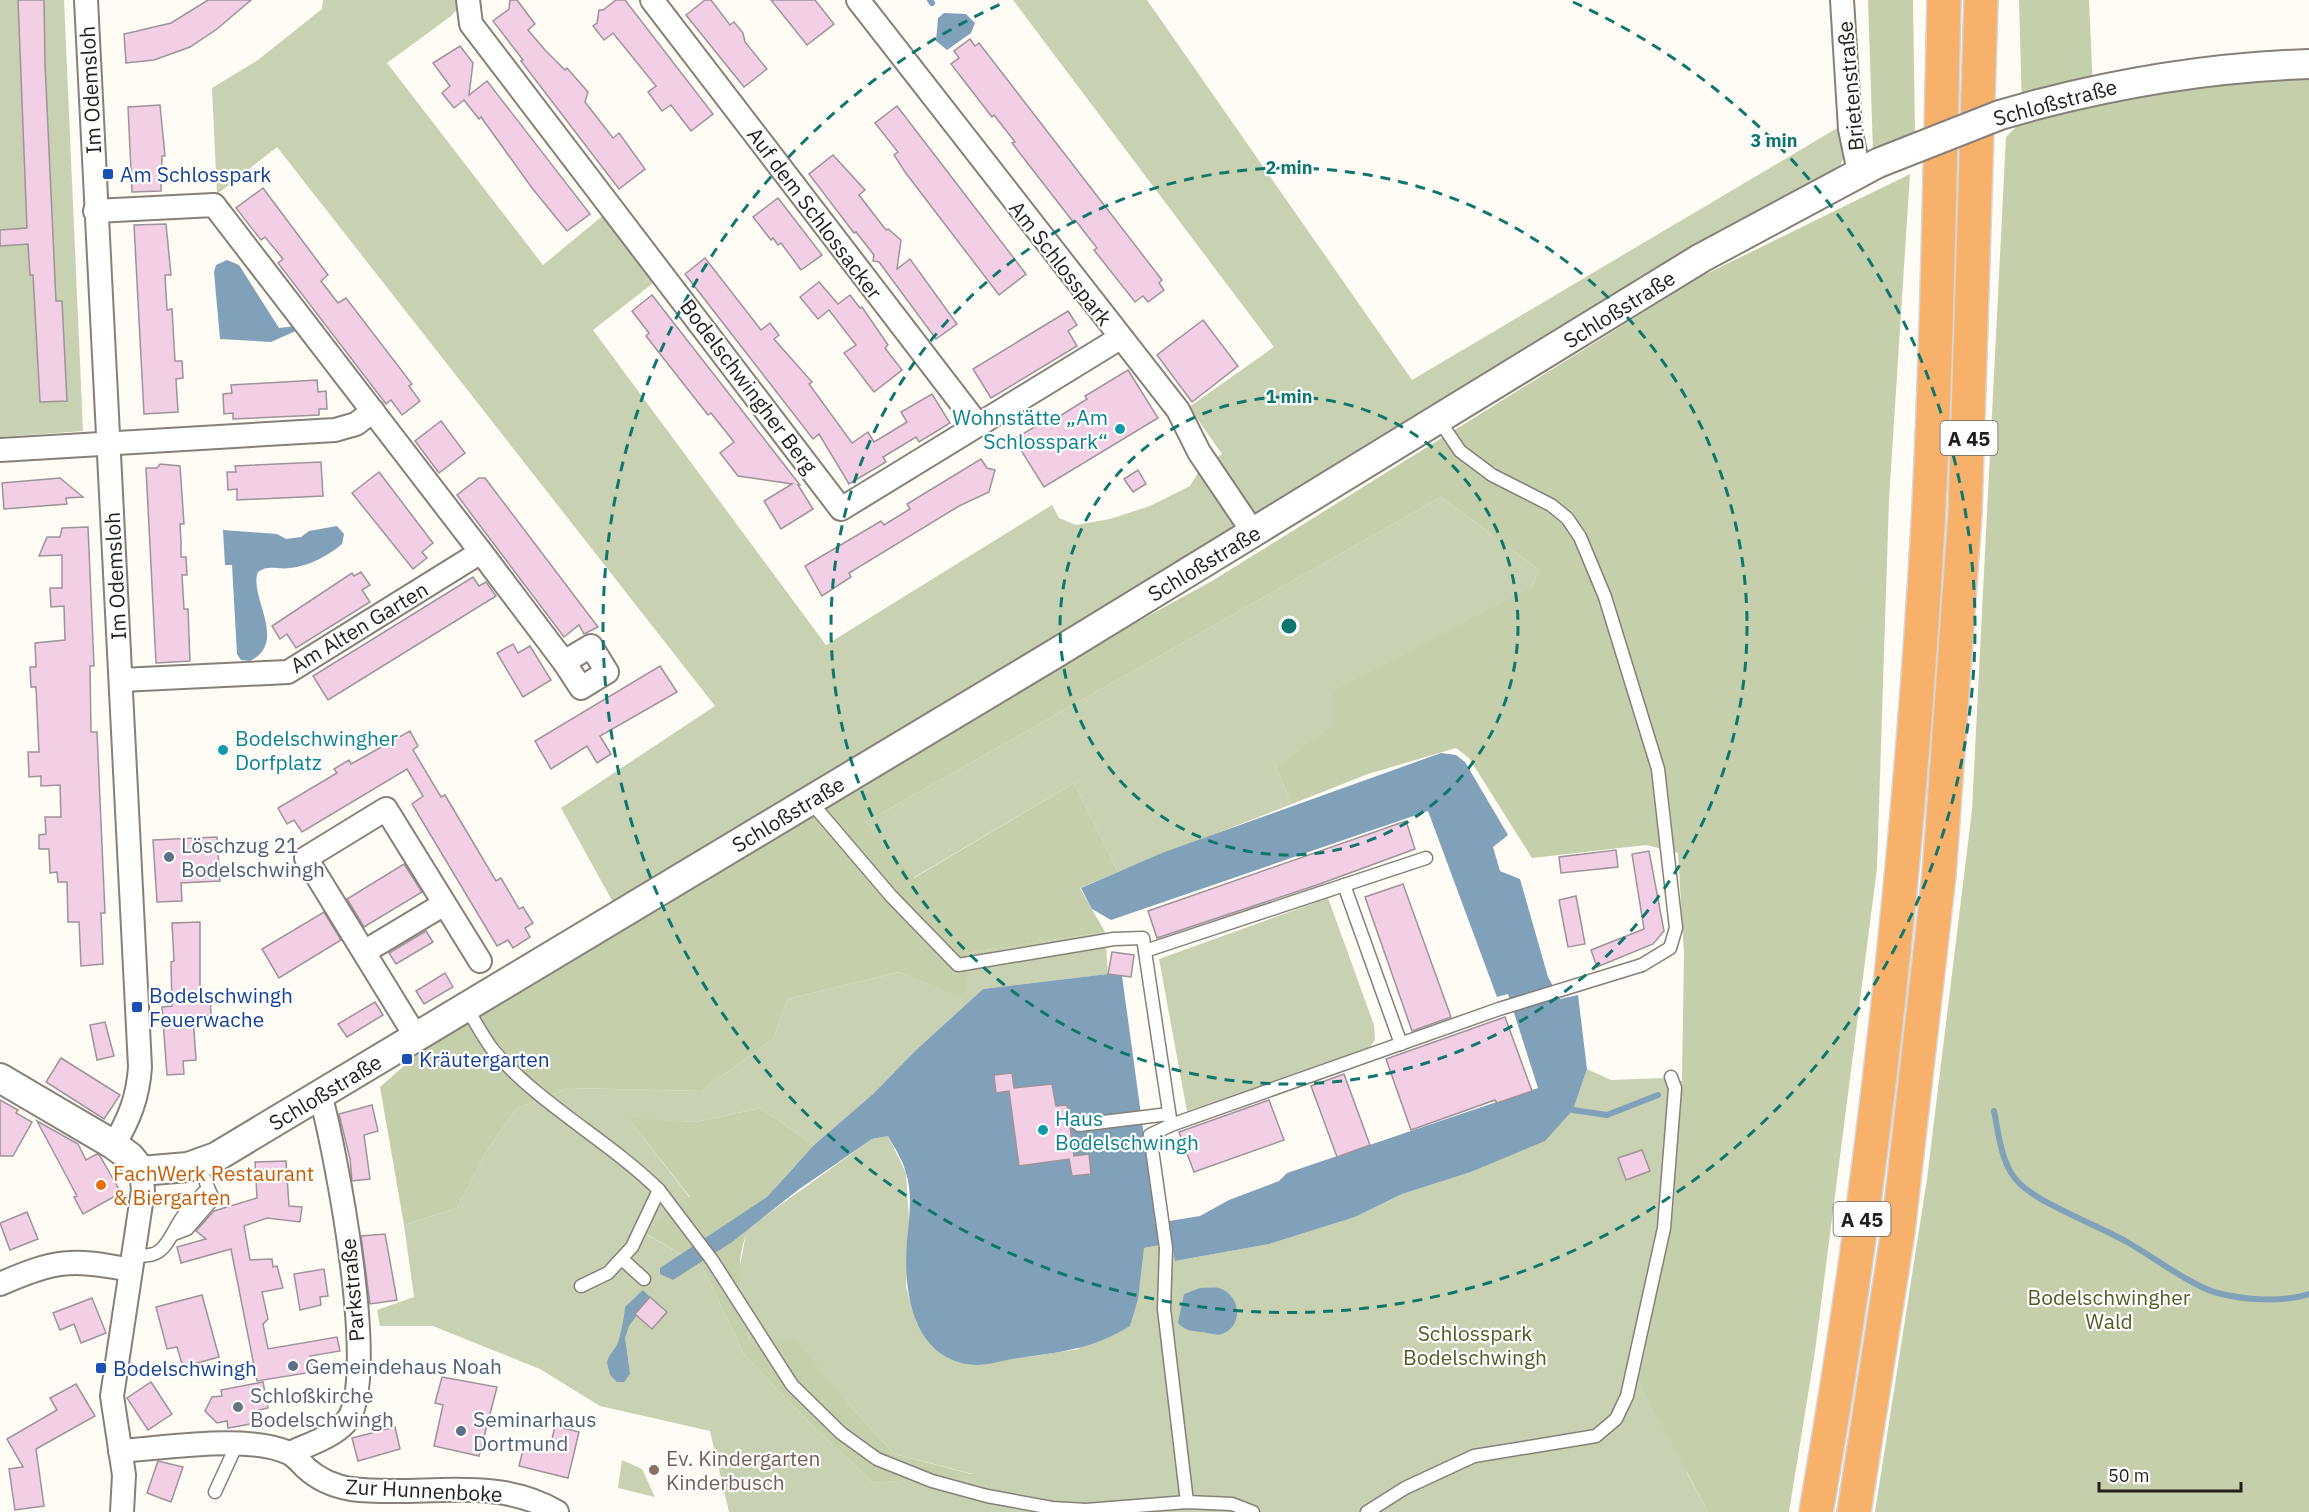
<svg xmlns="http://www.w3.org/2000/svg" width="2309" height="1512" font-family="'IBM Plex Sans',sans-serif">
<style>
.green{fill:#c8d1b1}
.forest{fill:#c5cfab}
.water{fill:#81a0b9}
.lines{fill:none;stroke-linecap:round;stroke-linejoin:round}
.stream{stroke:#81a0b9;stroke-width:6}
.building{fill:#f3cfe6;stroke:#9d9399;stroke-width:1.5}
.service-casing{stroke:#868078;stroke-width:15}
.minor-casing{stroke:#868078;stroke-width:26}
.tertiary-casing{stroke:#868078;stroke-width:32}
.motorway-casing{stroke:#d7d6d6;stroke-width:36}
.service{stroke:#fff;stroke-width:12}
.minor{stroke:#fff;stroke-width:22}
.tertiary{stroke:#fff;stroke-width:28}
.motorway{stroke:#f8b16a;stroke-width:33}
.tertiary-bridge-casing{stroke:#868078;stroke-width:32;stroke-linecap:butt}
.tertiary-bridge{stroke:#fff;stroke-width:28}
.ring{fill:none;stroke:#0f766e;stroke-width:3;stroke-dasharray:10 8}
.transit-dot{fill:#1a4fb4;stroke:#fff;stroke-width:2}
.culture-dot{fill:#0f9aa8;stroke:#fff;stroke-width:2}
.service-dot{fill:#5c6f8a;stroke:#fff;stroke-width:2}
.food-dot{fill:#e8710a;stroke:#fff;stroke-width:2}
.worship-dot{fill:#6b7280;stroke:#fff;stroke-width:2}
.education-dot{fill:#8d6e63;stroke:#fff;stroke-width:2}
.labels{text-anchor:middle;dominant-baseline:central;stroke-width:4.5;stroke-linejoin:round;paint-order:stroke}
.shield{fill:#fff;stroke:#64625f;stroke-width:1.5}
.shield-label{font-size:20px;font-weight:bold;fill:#211e1b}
.street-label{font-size:21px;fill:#211e1b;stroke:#fff}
.transit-label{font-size:21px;fill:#164399;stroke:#fff;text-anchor:start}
.culture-label{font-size:21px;fill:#0d838f;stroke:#fff;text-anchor:start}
.service-label{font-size:21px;fill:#4e5e75;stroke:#fff;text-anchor:start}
.food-label{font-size:21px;fill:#c56008;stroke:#fff;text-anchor:start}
.park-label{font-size:21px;fill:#505c24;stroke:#fff}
.worship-label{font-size:21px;fill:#5b616d;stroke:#fff;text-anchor:start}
.education-label{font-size:21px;fill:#785e54;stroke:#fff;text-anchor:start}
.centre{fill:#0f766e;stroke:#fff;stroke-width:3}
.ring-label{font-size:18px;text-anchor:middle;font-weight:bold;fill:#0f766e;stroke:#fff;stroke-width:4.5;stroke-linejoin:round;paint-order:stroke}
</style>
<rect width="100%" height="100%" fill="#fffbf5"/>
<!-- green -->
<g class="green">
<polygon points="0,0 64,0 83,431 0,437"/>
<polygon points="323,0 459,0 459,7 451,16 387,63 543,265 606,213 657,280 593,330 826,645 1052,505 1059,518 1076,525 1110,519 1150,506 1190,486 1201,468 1222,454 1189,407 1274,347 1013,0 1147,0 1412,380 1839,127 1845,155 1839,168 620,915 561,808 715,706 277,147 217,194 212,88 258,60 322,9"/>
<polygon points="1441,497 1539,570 1532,587 1275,766 1292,804 1118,872 1074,783 913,878 866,822"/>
<polygon points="1328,898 1374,1025 1375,1040 1370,1047 1187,1111 1159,959"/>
<polygon points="1105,932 1108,974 983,989 914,1052 873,1094 814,1145 760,1108 696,1122 629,1119 690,1198 644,1233 702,1266 745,1356 806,1419 873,1483 973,1474 894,1454 846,1401 749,1342 739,1271 747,1229 872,1139 888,1136 906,1173 910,1233 906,1287 917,1324 1028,1357 1079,1349 1144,1248 1171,1243 1175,1261 1269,1244 1355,1217 1402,1194 1471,1172 1544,1141 1573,1110 1587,1069 1611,1080 1666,1078 1682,1081 1670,1213 1687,1473 1708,1512 729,1512 710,1431 600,1406 540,1369 433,1326 380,1326 377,1310 414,1297 404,1225 457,1208 486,1152 516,1109 569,1088 701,1091 773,1039 788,999 899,972 966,999 965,953"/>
<polygon points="622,1460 642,1469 655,1497 618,1488"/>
</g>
<!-- forest -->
<g class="forest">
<polygon points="1868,0 1913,0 1915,135 1873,151"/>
<polygon points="2019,0 2089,0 2093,90 2309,64 2309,1512 1875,1512 1927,1179 1972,810 2006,137 2038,105 2022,108"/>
<polygon points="1910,174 1889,499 1877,868 1815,1351 1789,1512 1708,1512 1639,1381 1670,1213 1682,1081 1684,954 1678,853 1646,845 1532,858 1469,758 1456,748 1368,774 1292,804 1275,766 1333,725 1333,691 1532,587 1539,570 1441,497 866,822 914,878 1074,783 1118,872 1080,888 1105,932 966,953 967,1000 899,972 788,999 773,1039 701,1091 569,1088 516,1109 486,1152 457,1208 404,1225 380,1087 437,1037 810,801 1212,581 1702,276"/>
<path d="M760,1108L814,1145C782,1182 737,1219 740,1273C741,1296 746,1319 749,1341L796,1340L846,1401L894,1454L975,1475L873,1483L806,1419L745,1356L702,1266L643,1232L690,1197L628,1118L696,1122Z"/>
</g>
<!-- water -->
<g class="water">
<polygon points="944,13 966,14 975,23 971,33 947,50 936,41 938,18"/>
<polygon points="227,260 239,265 279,328 296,326 298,330 271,342 220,339 214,272 216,265"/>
<path d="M337,526L344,534L342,544C328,556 309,566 290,568C278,570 268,564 258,572C248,596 289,642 250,661L241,660L237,654L232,565H225L223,530L277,534L286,539L301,537L309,531Z"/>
<path d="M1441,753L1456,755L1465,762L1508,835L1493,847L1500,871L1520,879L1548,977L1560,999L1578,995L1587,1069L1573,1110L1545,1141L1471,1172L1402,1194L1355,1217L1269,1244L1175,1261L1171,1243L1144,1248L1138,1299L1130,1326C1089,1351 1058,1352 1012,1359C1001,1361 988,1365 976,1365C912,1361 903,1291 907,1241C909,1220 913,1194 906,1173C903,1160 894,1147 888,1136L872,1139L798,1190L732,1242L673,1280L660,1274V1268L767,1197L814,1145L873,1094L914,1052L983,989L1108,974L1122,976L1157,1231H1169V1221L1200,1216L1229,1200L1279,1181L1287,1173L1538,1088L1508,994L1497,997L1428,811L1111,920L1092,909L1081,888L1162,853Z"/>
<path d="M1200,1288C1206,1288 1213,1287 1219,1288C1241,1295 1244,1326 1222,1334C1216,1336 1209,1333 1203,1332C1191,1331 1186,1331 1178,1323L1184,1294Z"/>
<path d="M643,1290L650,1297L629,1326L625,1338L630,1374L624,1382H617L610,1375L607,1362C609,1355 613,1351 617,1345C620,1340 625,1313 625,1307Z"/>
</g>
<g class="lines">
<!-- stream -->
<g class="stream">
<polyline points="930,0 932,3"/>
<polyline points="1573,1110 1607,1115 1658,1095"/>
<path d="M1994,1111C1999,1135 2001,1165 2019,1183C2040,1204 2099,1226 2127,1242C2152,1256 2189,1284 2214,1292C2242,1300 2281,1303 2309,1294"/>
</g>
</g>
<!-- building -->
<g class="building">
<polygon points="18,0 44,0 45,64 56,301 62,301 67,401 40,402 33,275 30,275 28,244 0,246 0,230 27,228"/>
<polygon points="208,0 251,0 217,29 190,47 154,60 126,63 124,34 171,23"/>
<polygon points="510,0 517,0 535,24 528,30 545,50 565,70 567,68 588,92 585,102 613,138 619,133 645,169 619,189 521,61 523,60 493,21 509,9"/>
<polygon points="616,0 625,0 713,114 691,131 671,105 662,111 648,92 656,86 613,33 604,40 593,26 597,23 599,10 603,10"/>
<polygon points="705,0 711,0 730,25 734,22 743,33 745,42 767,69 744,87 686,15"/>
<polygon points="771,0 815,0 834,24 807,45"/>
<polygon points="970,39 975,46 979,43 1162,280 1159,283 1164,290 1148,302 1143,296 1135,302 1094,250 1097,248 1086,234 1076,221 1074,223 1012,143 1015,142 1004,128 994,115 992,117 951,64 959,58 954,51"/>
<polygon points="460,46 473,63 469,95 487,81 590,214 567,231 532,188 481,117 479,119 464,100 454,108 442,93 450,86 433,63"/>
<polygon points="160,105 165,156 162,156 161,191 132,192 128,107"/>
<polygon points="897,106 1026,274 999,295 905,172 894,155 898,152 875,123"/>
<polygon points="833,155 865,190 859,195 886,230 888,229 901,240 897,269 910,259 957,324 936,339 879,262 873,261 874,255 856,232 854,233 809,174"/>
<polygon points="263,188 328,275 321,281 338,303 346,298 412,384 409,386 420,401 402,415 391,400 386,404 278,263 283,259 265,237 261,240 236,208"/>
<polygon points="778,198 822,255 801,270 781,243 778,245 773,238 771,240 753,217"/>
<polygon points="166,224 171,275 165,275 167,310 172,309 175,361 182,361 183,378 176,379 178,412 144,414 134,225"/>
<polygon points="705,258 761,330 770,323 779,335 774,339 812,382 809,384 852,443 868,432 874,442 889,433 907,422 901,412 932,394 950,423 919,442 916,437 898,448 883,457 886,462 849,484 819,434 813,439 685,274"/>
<polygon points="819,282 838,304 850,295 860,308 862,307 888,345 885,348 902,370 874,392 844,353 856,345 829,310 818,319 800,297"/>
<polygon points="652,295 800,485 798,485 813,509 781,529 764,501 792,484 738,476 720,453 734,442 711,413 708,415 646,336 649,333 632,311"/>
<polygon points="1068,311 1077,325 1068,331 1077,346 991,398 973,369"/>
<polygon points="1203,320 1238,366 1192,402 1157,355"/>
<polygon points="1128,370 1158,418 1044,487 1014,439 1058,413 1060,416 1087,399 1085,396"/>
<polygon points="317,380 318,392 326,391 327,409 319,409 319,415 233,419 233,413 224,414 223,394 232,393 231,385"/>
<polygon points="441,421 465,453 439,473 415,441"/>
<polygon points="981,459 987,468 995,470 989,492 959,506 849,573 851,577 822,596 805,566 881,521 884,525 910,509 907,504"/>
<polygon points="321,462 323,496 237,500 237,489 228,490 227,472 236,472 235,466"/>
<polygon points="160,464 180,466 184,524 180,524 181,541 181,557 186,557 187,575 182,575 184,609 188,609 190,661 156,663 146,468 157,468"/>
<polygon points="1138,470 1146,484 1133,492 1124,479"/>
<polygon points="379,472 433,543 422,552 427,558 413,569 352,493"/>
<polygon points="60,478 83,497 66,498 67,504 4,509 2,483"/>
<polygon points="479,478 485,478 598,627 584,634 579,625 564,637 457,495"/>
<polygon points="88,527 94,666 90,666 91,732 97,732 105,913 101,913 103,964 81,966 79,922 68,922 67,882 58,882 57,872 50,873 49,849 39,849 39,835 46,834 45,817 61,817 60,785 41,786 41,776 29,777 28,752 39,752 36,687 31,687 30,667 36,667 35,643 65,640 64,606 51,607 50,588 62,588 62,555 39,556 47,537 60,537 62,528"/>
<polygon points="361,572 370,585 362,590 370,602 296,648 287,634 280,639 272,626 352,573 354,576"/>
<polygon points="473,577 479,586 486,582 496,596 328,700 313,676"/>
<polygon points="513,644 518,653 530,646 551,680 523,697 497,653"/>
<polygon points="660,666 677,692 600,736 611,754 597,763 587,746 551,769 535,741"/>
<polygon points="410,731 418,746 413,750 441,797 445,795 496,881 501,878 519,909 523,907 533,923 525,928 530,937 513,948 508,940 497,946 412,804 423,796 407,769 302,832 294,820 287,824 278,808 337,773 334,769 349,760 351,764"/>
<polygon points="1406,821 1415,849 1317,885 1157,938 1148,911"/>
<polygon points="217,837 220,881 181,883 182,901 157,902 153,840"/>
<polygon points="1616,850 1618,867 1561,873 1559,857"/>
<polygon points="1649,851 1664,931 1653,944 1597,967 1591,950 1644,929 1632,854"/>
<polygon points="404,864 422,892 364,927 347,899"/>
<polygon points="1403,884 1451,1017 1412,1031 1365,897"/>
<polygon points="1576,896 1585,944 1568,947 1559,900"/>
<polygon points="324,912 341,940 279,978 262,949"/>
<polygon points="200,922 200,996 210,995 211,1015 193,1016 196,1060 183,1061 184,1074 167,1075 162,1007 172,1006 171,962 174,961 172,923"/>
<polygon points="426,931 433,942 396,964 389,953"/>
<polygon points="1112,952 1134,955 1131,977 1108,974"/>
<polygon points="445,973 453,987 424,1004 416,991"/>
<polygon points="375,1002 383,1015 347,1037 338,1024"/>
<polygon points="1505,1017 1532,1091 1497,1103 1495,1100 1411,1130 1386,1059"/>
<polygon points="105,1022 114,1056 97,1060 90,1025"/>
<polygon points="61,1058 120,1095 104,1119 46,1082"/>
<polygon points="1012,1073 1014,1088 1052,1084 1056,1106 1067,1105 1074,1156 1089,1154 1091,1174 1072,1176 1069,1159 1019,1166 1009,1091 996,1093 994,1075"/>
<polygon points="1344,1074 1370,1145 1337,1157 1311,1086"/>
<polygon points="0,1100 18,1110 16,1113 32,1122 13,1156 0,1156"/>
<polygon points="1269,1100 1284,1140 1194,1172 1179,1132"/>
<polygon points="372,1105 378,1131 364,1135 370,1179 352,1181 350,1159 339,1114"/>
<polygon points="37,1121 78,1144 86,1160 97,1154 100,1156 121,1193 83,1214 74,1197 77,1196"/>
<polygon points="1642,1150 1650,1171 1626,1180 1618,1158"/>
<polygon points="286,1161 289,1206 302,1207 300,1222 267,1218 244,1226 250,1260 272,1259 273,1267 277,1266 283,1288 262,1292 268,1319 263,1324 268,1349 337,1337 340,1351 310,1356 313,1372 257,1381 231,1249 181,1263 177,1247 206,1239 196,1231 214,1211 257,1198 255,1162"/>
<polygon points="27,1212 38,1239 10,1250 0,1223"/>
<polygon points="385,1234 397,1300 370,1304 361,1236"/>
<polygon points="324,1269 328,1296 320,1297 321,1305 300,1310 294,1274"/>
<polygon points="202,1295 219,1357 183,1367 177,1347 167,1349 156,1307"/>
<polygon points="650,1297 667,1312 652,1329 635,1314"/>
<polygon points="92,1298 106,1333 81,1343 74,1324 60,1330 53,1313"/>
<polygon points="442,1377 497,1387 479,1456 434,1446 443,1405 435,1403"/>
<polygon points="151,1382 172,1414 148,1430 127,1398"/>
<polygon points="263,1382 268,1408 259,1410 261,1422 228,1428 227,1421 217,1423 205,1411 212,1397 222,1396 221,1390"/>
<polygon points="76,1384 95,1416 36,1449 44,1506 15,1510 9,1469 23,1467 7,1439 57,1410 50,1398"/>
<polygon points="555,1426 579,1432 568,1478 519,1466 525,1442 550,1448"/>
<polygon points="395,1427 400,1449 358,1461 352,1438"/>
<polygon points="158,1461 183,1467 171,1502 147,1493"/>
</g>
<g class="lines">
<defs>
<g id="service">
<polyline points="810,801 891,896 958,965 1114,939 1143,938 1171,1125 1499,1009 1642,965 1670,948 1676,928 1658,769 1605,597 1580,537 1567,518 1551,505 1492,475 1460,451 1439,420"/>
<polyline points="1344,885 1401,1044"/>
<polyline points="1145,951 1426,858"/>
<path d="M466,1007C475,1021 483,1037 493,1050C540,1105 608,1140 659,1190L632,1247L608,1273L581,1286"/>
<polyline points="1079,1125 1169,1114"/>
<polyline points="1171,1125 1150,1135 1166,1248 1164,1309 1187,1502"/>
<polyline points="659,1190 712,1260 792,1385 841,1433 877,1459 932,1481 987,1496 1052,1508 1086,1510 1187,1502 1232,1504 1253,1512"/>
<polyline points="174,1234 187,1229 213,1199 198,1164"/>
<path d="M133,1255C162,1259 165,1246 178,1224C185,1211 198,1199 208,1188"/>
<polyline points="622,1259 644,1279"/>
<polyline points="215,1492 237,1444"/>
<polyline points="1367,1512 1405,1488 1474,1456 1596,1436 1616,1419 1627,1396 1664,1228 1675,1088 1671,1077"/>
</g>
<g id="minor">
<path d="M86,0L140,1067C138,1098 129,1119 114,1145"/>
<polyline points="468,0 471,24 841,509 1120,338"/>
<polyline points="652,0 978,425"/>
<polyline points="858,0 1178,410 1199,452 1253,532"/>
<polyline points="1842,0 1850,129 1859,172"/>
<polyline points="95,211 214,205 481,552 564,662 581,688 607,672 591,646 564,662"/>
<polyline points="0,450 335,430 356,424 373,411"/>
<polyline points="121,680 288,672 481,552"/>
<polyline points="364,952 444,904"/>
<polyline points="416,1037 306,858 386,809 480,961"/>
<path d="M0,1284C54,1260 73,1258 130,1270"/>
<path d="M120,1451C166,1448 248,1434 289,1453C295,1456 301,1463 306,1468C319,1480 333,1486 351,1489C420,1498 494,1474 557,1512"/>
<path d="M290,1453C307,1445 333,1437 346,1422C381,1383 335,1147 320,1094"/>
<polyline points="122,1512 124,1475 112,1396 143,1190 141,1171"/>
</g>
<g id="tertiary">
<path d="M2039,104C2128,81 2217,67 2309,64"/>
<polyline points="0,1078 114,1145 130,1157 141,1171 188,1167 216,1157 1056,653 1701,258 1878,163"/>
</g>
<g id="motorway">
<path d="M1816,1512C1873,1187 1909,856 1928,526C1937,351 1940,176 1944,0"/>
<polyline points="1854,1512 1898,1231 1939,875 1965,513 1981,0"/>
</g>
</defs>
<!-- service casing -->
<use href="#service" class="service-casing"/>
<!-- minor casing -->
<use href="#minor" class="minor-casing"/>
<!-- tertiary casing -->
<use href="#tertiary" class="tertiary-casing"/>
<!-- motorway casing -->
<use href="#motorway" class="motorway-casing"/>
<!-- service -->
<use href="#service" class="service"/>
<!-- minor -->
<use href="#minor" class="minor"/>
<!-- tertiary -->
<use href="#tertiary" class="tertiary"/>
<!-- motorway -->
<use href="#motorway" class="motorway"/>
<defs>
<polyline id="tertiary-bridge" points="1878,163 2000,115 2039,104"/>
</defs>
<!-- tertiary-bridge casing -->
<use href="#tertiary-bridge" class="tertiary-bridge-casing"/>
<!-- tertiary-bridge -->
<use href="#tertiary-bridge" class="tertiary-bridge"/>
</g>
<!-- distance rings -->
<g class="ring">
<circle cx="1289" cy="626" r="229"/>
<circle cx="1289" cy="626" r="458"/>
<path d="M1573 2A686 686 0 1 1 1005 2"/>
</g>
<!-- markers -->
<g class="transit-dot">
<rect x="102" y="168" width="12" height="12" rx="3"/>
<rect x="131" y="1001" width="12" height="12" rx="3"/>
<rect x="401" y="1053" width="12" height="12" rx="3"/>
<rect x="95" y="1362" width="12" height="12" rx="3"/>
</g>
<g class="culture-dot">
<circle cx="1120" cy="429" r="6"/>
<circle cx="223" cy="750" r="6"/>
<circle cx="1043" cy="1130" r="6"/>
</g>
<g class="service-dot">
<circle cx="169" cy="857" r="6"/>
<circle cx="293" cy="1366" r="6"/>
<circle cx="461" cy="1431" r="6"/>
</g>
<circle class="food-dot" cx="101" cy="1185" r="6"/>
<circle class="worship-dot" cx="238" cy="1407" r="6"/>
<circle class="education-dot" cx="654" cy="1470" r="6"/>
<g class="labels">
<!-- shield labels -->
<g class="shield">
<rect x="1940.5" y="421" width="57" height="34" rx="4.5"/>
<rect x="1833.5" y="1202" width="57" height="34" rx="4.5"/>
</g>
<g class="shield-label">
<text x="1969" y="438">A 45</text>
<text x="1862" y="1219">A 45</text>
</g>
<!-- street labels -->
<g class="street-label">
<text transform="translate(1850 86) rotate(-95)">Brietenstraße</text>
<text transform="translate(90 90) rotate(-93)">Im Odemsloh</text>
<text transform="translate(2055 102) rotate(-15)">Schloßstraße</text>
<text transform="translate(815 213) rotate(53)">Auf dem Schlossacker</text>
<text transform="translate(1061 263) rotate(52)">Am Schlosspark</text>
<text transform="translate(1619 309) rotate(-32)">Schloßstraße</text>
<text transform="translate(749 386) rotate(53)">Bodelschwingher Berg</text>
<text transform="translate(1204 563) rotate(-31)">Schloßstraße</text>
<text transform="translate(115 576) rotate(-93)">Im Odemsloh</text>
<text transform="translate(359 627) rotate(-31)">Am Alten Garten</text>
<text transform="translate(788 814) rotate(-31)">Schloßstraße</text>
<text transform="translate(325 1092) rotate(-31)">Schloßstraße</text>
<text transform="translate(352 1290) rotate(-95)">Parkstraße</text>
<text transform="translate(424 1490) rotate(3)">Zur Hunnenboke</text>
</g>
<!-- transit labels -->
<g class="transit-label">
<text x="120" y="174">Am Schlosspark</text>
<text x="149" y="995">Bodelschwingh<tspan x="149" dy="24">Feuerwache</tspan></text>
<text x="419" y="1059">Kräutergarten</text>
<text x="113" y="1368">Bodelschwingh</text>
</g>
<!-- culture labels -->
<g class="culture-label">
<text x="1108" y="417" text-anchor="end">Wohnstätte „Am<tspan x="1108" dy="24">Schlosspark“</tspan></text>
<text x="235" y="738">Bodelschwingher<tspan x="235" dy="24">Dorfplatz</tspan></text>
<text x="1055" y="1118">Haus<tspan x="1055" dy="24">Bodelschwingh</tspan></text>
</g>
<!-- service labels -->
<g class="service-label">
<text x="181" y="845">Löschzug 21<tspan x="181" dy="24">Bodelschwingh</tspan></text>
<text x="305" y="1366">Gemeindehaus Noah</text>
<text x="473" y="1419">Seminarhaus<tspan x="473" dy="24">Dortmund</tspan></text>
</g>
<!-- food labels -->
<g class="food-label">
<text x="113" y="1173">FachWerk Restaurant<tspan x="113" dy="24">&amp; Biergarten</tspan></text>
</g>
<!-- park labels -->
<g class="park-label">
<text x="2109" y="1297">Bodelschwingher<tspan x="2109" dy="24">Wald</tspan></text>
<text x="1475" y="1333">Schlosspark<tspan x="1475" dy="24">Bodelschwingh</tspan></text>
</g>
<!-- worship labels -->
<g class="worship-label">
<text x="250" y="1395">Schloßkirche<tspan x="250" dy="24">Bodelschwingh</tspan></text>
</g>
<!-- education labels -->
<g class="education-label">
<text x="666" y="1458">Ev. Kindergarten<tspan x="666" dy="24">Kinderbusch</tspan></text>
</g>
</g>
<circle cx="1289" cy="626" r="9" class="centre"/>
<g class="ring-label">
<text x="1774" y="147">3 min</text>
<text x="1289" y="174">2 min</text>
<text x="1289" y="403">1 min</text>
</g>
<!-- scale -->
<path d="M2099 1482v9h142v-9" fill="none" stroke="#211e1b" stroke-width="3"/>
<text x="2108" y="1482" font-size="18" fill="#211e1b" stroke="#ffffff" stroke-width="4.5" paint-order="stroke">50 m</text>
</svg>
